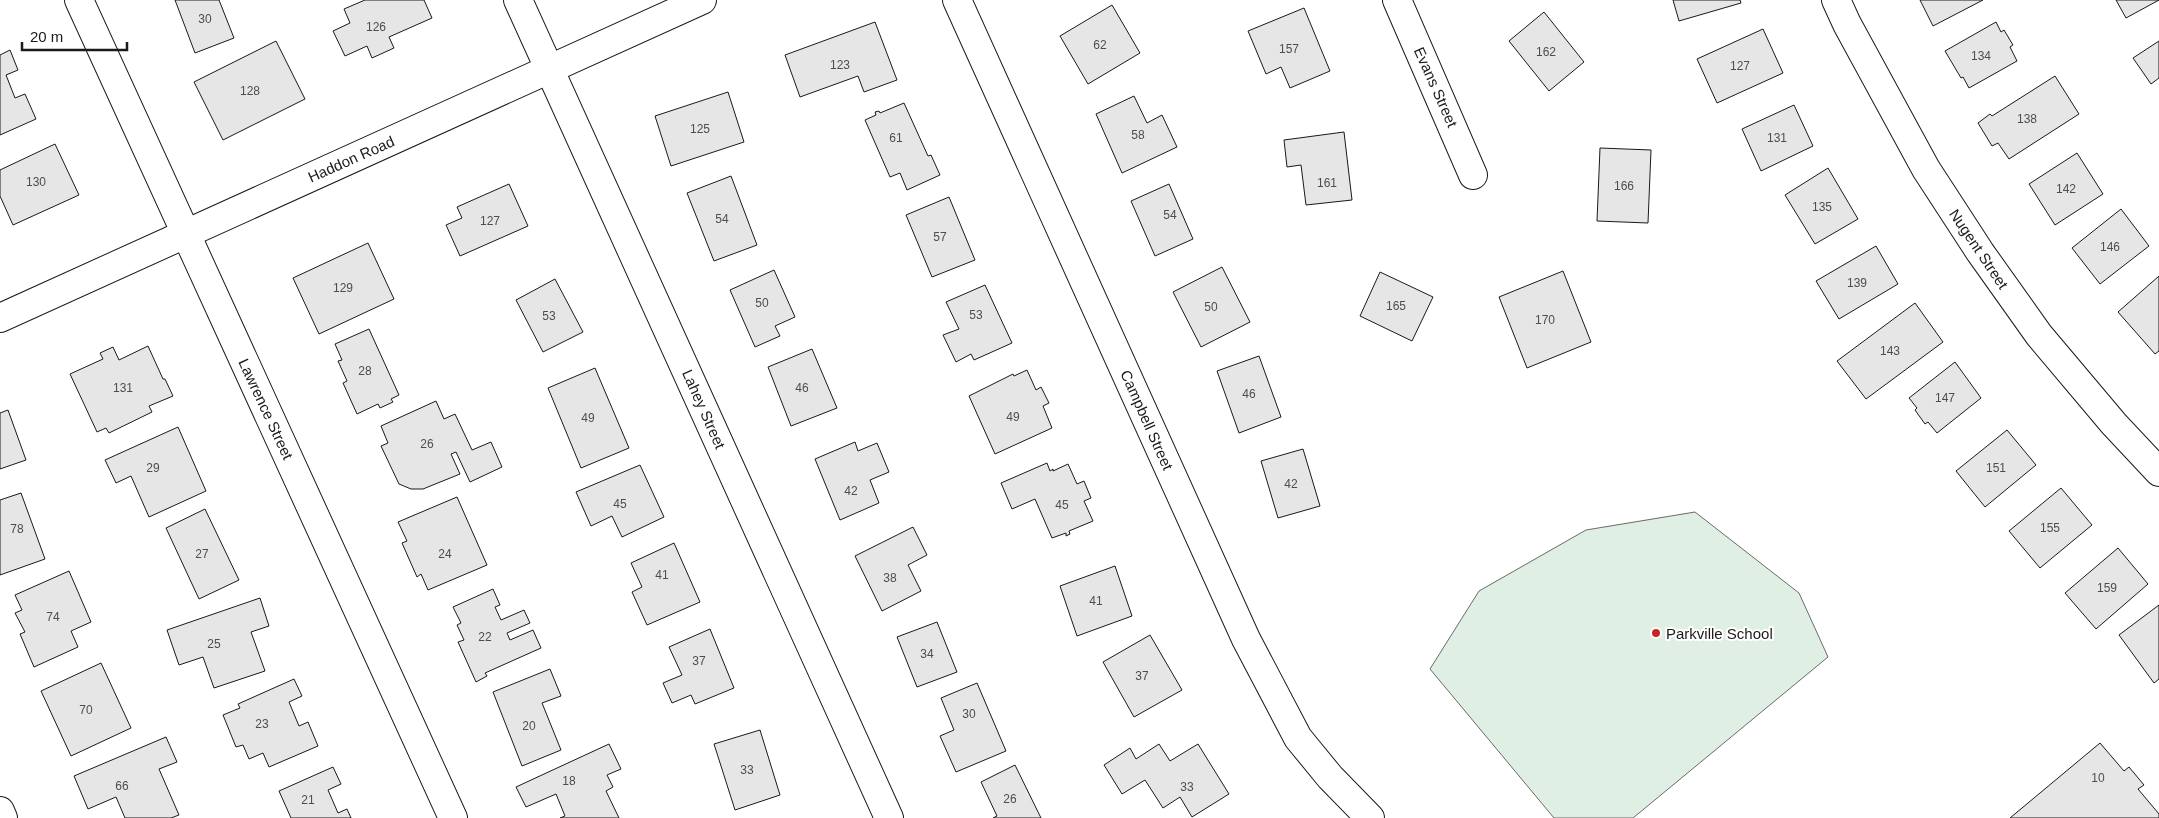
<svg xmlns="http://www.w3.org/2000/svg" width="2159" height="818" font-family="Helvetica,sans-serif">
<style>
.green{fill:#e0efe3;stroke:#6a6a6a}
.building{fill:#e6e6e6;stroke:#1a1a1a}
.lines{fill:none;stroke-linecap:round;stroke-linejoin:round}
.street-casing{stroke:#1a1a1a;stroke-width:30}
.street{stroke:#fff;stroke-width:28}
.poi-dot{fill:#c62828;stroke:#fff;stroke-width:2}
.labels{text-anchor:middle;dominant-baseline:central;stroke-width:4;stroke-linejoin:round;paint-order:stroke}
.number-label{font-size:12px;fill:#4d4d4d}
.street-label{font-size:15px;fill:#1a1a1a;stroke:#fff}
.poi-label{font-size:15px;fill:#1a1a1a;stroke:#fff;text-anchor:start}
</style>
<rect width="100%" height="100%" fill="#fff"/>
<!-- green -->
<polygon class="green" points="1695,512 1799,593 1828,657 1633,818 1554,818 1430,669 1479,591 1586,530"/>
<!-- building -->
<g class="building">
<polygon points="175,0 219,0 234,38 195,53"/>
<polygon points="365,0 424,0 432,18 389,37 394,48 372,58 367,46 345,56 333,31 350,23 344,9"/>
<polygon points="1673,0 1740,0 1741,3 1679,21"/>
<polygon points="1920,0 1983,0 1933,26"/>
<polygon points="2116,0 2159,0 2126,18"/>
<polygon points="1112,5 1140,53 1088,84 1060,36"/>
<polygon points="1304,8 1330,71 1290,88 1281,67 1266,74 1248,31"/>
<polygon points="1544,12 1584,62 1549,91 1509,41"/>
<polygon points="875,22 897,80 864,92 858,76 800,97 785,55"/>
<polygon points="1996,22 2001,32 2004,30 2013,45 2010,47 2017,61 1969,88 1963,77 1961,78 1945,51"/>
<polygon points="1763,29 1783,73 1717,103 1697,59"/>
<polygon points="276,41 305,99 223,140 194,82"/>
<polygon points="2159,41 2159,78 2151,84 2133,58"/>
<polygon points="10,50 18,70 6,75 15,98 25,94 36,119 0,135 0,55"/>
<polygon points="2055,76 2079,114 2009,159 1998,143 1992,146 1978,123 1990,114 1992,116"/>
<polygon points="728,92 744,142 671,166 655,116"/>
<polygon points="1134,96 1147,123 1162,115 1177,147 1122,173 1096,114"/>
<polygon points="904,103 928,156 931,155 940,175 907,190 900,173 890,177 865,120 876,115 875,112 879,111 880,113"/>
<polygon points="1794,105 1813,146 1761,171 1742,129"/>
<polygon points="1344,132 1352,200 1306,205 1301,165 1287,167 1284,140"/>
<polygon points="55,144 79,195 13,225 0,196 0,170"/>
<polygon points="1600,148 1651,150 1648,223 1597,221"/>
<polygon points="2077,153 2103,194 2055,225 2029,184"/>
<polygon points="1828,168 1858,219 1815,244 1785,195"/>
<polygon points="731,176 757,245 714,261 687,193"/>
<polygon points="509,184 528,226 460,256 446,225 462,218 457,207"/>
<polygon points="1169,184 1193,239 1155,256 1131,201"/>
<polygon points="949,197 975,260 932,277 906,215"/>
<polygon points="2121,209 2149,246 2100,284 2072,248"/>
<polygon points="368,243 394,299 319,334 293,278"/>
<polygon points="1876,246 1898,284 1839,319 1816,281"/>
<polygon points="1222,267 1250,322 1201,347 1173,292"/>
<polygon points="774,270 795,317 775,326 780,336 755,347 730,290"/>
<polygon points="1563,271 1591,342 1527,368 1499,297"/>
<polygon points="1380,272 1433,297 1412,341 1360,316"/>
<polygon points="2159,276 2159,351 2155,354 2118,312"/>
<polygon points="555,279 583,332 543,352 516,300"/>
<polygon points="985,285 1012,343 974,360 971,354 956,362 943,335 959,329 946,302"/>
<polygon points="1915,303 1943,342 1866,399 1837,361"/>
<polygon points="369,329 399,395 391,399 393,402 380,408 378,404 357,414 343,383 347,381 338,361 342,360 335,344"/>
<polygon points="148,346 163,379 165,379 173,396 149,406 152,412 109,433 106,428 97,432 70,374 103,359 100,353 113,347 119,360"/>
<polygon points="812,349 837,408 791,426 768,367"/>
<polygon points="1259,356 1281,417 1239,433 1217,371"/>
<polygon points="1955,362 1981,398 1937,433 1928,422 1925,424 1915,410 1917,408 1909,398"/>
<polygon points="595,368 629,448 581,468 548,388"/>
<polygon points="1027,370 1036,390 1041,387 1049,403 1043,406 1052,428 995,454 969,396 1013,374 1014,376"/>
<polygon points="436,401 444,419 455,414 472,450 491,442 502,467 470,482 456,452 451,454 460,474 423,489 411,489 399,484 381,446 388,443 381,426"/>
<polygon points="8,410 26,460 0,469 0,413"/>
<polygon points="178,427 206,491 149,517 131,476 116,483 105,460"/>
<polygon points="2007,430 2036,465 1985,507 1956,471"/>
<polygon points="855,442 858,451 877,443 889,472 870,480 879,503 840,520 815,459"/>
<polygon points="1303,449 1320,506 1278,518 1261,461"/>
<polygon points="1047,463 1050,471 1053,469 1053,471 1068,464 1077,484 1084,481 1091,498 1084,501 1093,521 1069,531 1070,534 1066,536 1066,533 1052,538 1035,499 1012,509 1001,483"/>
<polygon points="640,465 664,517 622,537 612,516 591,526 576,492"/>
<polygon points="2061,488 2092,525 2040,568 2009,531"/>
<polygon points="21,493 45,559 0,575 0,500"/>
<polygon points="457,497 487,565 428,590 421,574 417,577 402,543 407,541 398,522"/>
<polygon points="205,509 239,580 199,599 166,528"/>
<polygon points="913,527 927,555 908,565 921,591 882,611 855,556"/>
<polygon points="674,543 700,602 647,625 632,592 642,587 631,563"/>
<polygon points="2118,548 2148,584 2096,629 2065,593"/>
<polygon points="1115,566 1132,616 1077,636 1060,586"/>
<polygon points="69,571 91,622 71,631 78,647 34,667 20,634 25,632 15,613 22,610 15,595"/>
<polygon points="493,589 500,605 495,607 501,620 524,610 530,623 507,633 510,640 533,630 541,648 485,673 487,676 476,682 458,642 464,640 457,625 461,623 453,607"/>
<polygon points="260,598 269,626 251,632 265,671 214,688 203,657 179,665 167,630"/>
<polygon points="2159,605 2159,679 2154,683 2119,635"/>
<polygon points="937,622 957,672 917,687 897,637"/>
<polygon points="710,629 734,688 695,704 691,695 672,703 663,683 682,675 669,647"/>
<polygon points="1150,635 1182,690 1134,717 1103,662"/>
<polygon points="101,663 131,728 71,756 41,691"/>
<polygon points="550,669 561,696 542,703 561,750 522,766 493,692"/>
<polygon points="294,679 302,696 289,702 299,726 308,722 318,746 269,767 263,753 249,759 243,745 236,747 223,715 240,708 238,704"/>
<polygon points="977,683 1006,751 956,772 940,736 954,730 941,698"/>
<polygon points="760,730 780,795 735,810 714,744"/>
<polygon points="166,737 177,762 159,769 179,815 171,818 125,818 116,797 88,809 74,776"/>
<polygon points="2100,743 2124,771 2129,767 2144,785 2138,789 2159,814 2159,818 2010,818"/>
<polygon points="609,744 621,769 607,775 613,787 606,791 619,818 560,818 565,816 556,794 526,807 516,787"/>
<polygon points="1159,744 1170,761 1198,744 1229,794 1192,817 1180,797 1163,808 1145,780 1122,794 1104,765 1130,748 1136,759"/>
<polygon points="1015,765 1041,818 993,818 997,816 981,782"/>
<polygon points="333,767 341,784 328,790 338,813 347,809 351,818 291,818 279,791"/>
</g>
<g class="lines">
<defs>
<g id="street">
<polyline points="79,0 453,818"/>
<polyline points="518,0 889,818"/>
<polyline points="957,0 1246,639 1298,738 1330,777 1370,818"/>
<polyline points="1397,0 1473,175"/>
<polyline points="1836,0 1847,24 1926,169 1980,252 2039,335 2114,424 2159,472"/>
<polyline points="0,318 702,0"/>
<polyline points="0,811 3,818"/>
</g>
</defs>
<!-- street casing -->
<use href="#street" class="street-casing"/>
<!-- street -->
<use href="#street" class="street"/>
</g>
<!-- markers -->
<circle class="poi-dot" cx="1656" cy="633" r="5"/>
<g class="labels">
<!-- number labels -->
<g class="number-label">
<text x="205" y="19">30</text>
<text x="376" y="27">126</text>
<text x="1100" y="45">62</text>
<text x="1289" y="49">157</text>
<text x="1546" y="52">162</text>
<text x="1981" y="56">134</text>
<text x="840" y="65">123</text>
<text x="1740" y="66">127</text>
<text x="250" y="91">128</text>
<text x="2027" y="119">138</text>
<text x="700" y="129">125</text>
<text x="1138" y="135">58</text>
<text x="896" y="138">61</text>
<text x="1777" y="138">131</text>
<text x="36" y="182">130</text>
<text x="1327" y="183">161</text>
<text x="1624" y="186">166</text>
<text x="2066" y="189">142</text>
<text x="1822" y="207">135</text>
<text x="1170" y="215">54</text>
<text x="722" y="219">54</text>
<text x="490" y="221">127</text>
<text x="940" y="237">57</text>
<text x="2110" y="247">146</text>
<text x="1857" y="283">139</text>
<text x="343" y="288">129</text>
<text x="762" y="303">50</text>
<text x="1396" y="306">165</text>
<text x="1211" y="307">50</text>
<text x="976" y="315">53</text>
<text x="549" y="316">53</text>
<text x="1545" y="320">170</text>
<text x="1890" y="351">143</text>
<text x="365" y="371">28</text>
<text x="123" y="388">131</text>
<text x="802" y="388">46</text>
<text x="1249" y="394">46</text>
<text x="1945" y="398">147</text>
<text x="1013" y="417">49</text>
<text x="588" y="418">49</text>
<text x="427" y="444">26</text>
<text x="153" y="468">29</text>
<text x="1996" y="468">151</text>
<text x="1291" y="484">42</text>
<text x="851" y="491">42</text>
<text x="620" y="504">45</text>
<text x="1062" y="505">45</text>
<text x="2050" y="528">155</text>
<text x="17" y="529">78</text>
<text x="202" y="554">27</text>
<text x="445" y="554">24</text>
<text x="662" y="575">41</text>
<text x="890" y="578">38</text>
<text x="2107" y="588">159</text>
<text x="1096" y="601">41</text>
<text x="53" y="617">74</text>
<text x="485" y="637">22</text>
<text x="214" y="644">25</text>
<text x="927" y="654">34</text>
<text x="699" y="661">37</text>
<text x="1142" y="676">37</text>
<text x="86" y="710">70</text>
<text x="969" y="714">30</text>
<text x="262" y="724">23</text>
<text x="529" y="726">20</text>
<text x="747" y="770">33</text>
<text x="2098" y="778">10</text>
<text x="569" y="781">18</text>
<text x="122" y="786">66</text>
<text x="1187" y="787">33</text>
<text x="1010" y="799">26</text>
<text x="308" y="800">21</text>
</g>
<!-- street labels -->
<g class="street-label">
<text transform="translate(1436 87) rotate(66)">Evans Street</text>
<text transform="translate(351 159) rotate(-24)">Haddon Road</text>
<text transform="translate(1979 249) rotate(56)">Nugent Street</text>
<text transform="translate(266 409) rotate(65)">Lawrence Street</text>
<text transform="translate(704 409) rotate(66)">Lahey Street</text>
<text transform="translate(1147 420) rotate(66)">Campbell Street</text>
</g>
<!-- poi labels -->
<g class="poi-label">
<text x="1666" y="633">Parkville School</text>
</g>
</g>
<!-- scale -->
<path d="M22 42v8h105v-8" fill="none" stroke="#1a1a1a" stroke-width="2.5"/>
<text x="30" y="42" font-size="15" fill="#1a1a1a" stroke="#ffffff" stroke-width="4" paint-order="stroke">20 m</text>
</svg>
